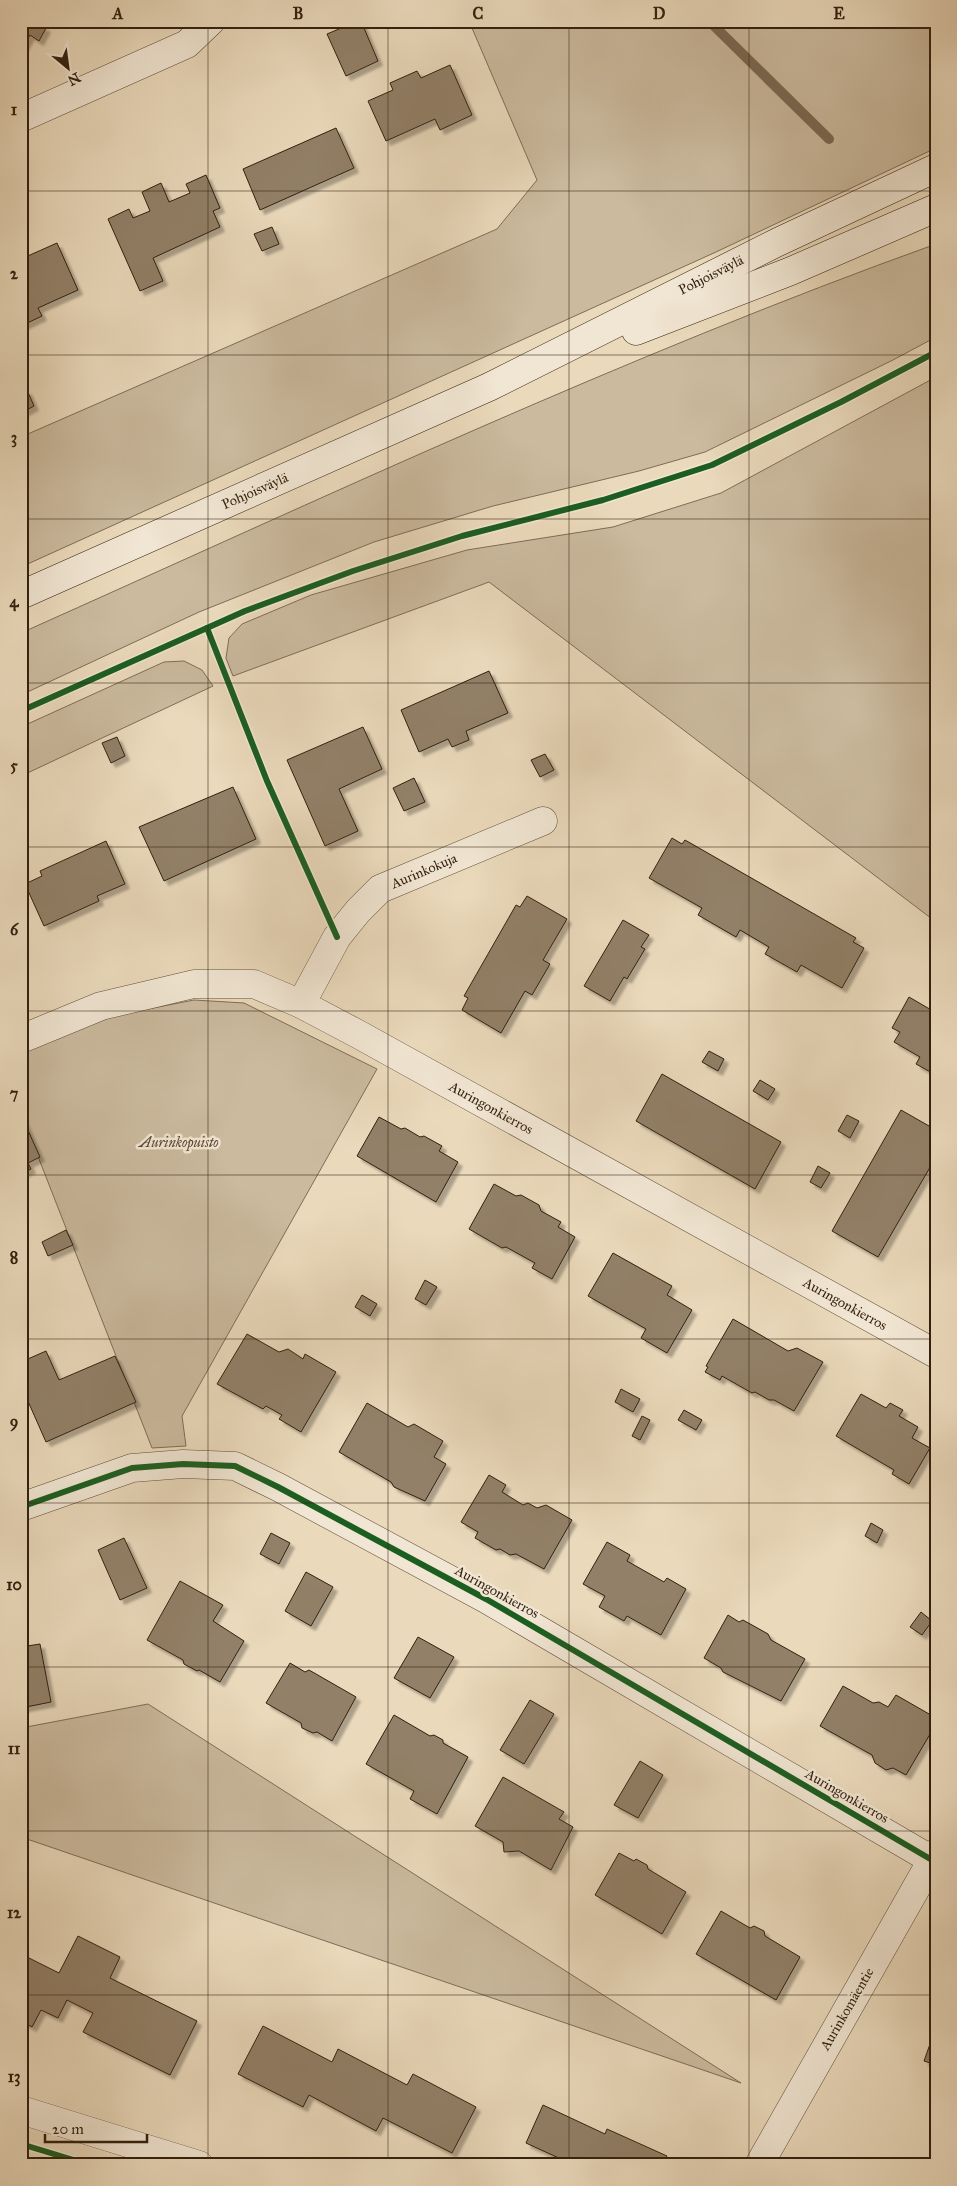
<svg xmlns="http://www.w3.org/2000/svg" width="957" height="2186" font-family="'IM FELL Great Primer',serif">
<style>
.green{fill:#cbba9e;stroke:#7e6d56}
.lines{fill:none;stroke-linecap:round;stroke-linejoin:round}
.stream{stroke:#7b6953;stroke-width:10}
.building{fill:#928068;stroke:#32200f;filter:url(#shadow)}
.minor-casing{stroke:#604e3a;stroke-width:29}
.tertiary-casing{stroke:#604e3a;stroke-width:29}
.secondary-casing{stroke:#32200f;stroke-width:29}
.minor{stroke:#f1e6d3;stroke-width:28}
.tertiary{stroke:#f1e6d3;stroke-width:28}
.secondary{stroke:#f1e6d3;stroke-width:28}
.cycleway-casing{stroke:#f1e6d3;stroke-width:9}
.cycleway{stroke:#1b5e20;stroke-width:6}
.grid{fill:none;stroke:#32200f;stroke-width:1;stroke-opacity:0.55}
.labels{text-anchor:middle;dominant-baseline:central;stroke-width:5;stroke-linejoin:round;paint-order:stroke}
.street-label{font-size:14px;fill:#32200f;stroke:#f1e6d3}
.park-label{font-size:14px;font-style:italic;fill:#584633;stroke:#f1e6d3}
.neatline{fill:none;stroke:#32200f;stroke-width:2}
.grid-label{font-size:16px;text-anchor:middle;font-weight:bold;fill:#32200f}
</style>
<defs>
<filter id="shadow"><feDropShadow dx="4.5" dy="4.5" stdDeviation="1" flood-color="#0004"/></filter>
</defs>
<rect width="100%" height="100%" fill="#ead9bb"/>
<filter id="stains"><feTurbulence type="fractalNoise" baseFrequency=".004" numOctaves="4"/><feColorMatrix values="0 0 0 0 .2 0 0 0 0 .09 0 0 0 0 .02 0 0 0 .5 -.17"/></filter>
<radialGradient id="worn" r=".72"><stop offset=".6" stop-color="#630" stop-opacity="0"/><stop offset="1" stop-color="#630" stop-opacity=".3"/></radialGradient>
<!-- green -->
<g class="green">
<polygon points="469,21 936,21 936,148 716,252 21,567 21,437 497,229 537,180"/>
<path d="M936,244V337L893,360L705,452L639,471L493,506L374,542L199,612L21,695V633C323,498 624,356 936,244Z"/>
<polygon points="936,377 936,922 489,582 233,676 226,658 229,638 242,624 311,595 467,550 613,527 721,493"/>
<polygon points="184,661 202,670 213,686 21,776 21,727 164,662"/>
<polygon points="194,1000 244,1003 377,1069 182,1416 186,1446 152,1448 21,1113 21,1051 107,1017"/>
<polygon points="148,1704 741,2083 21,1837 21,1728"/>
</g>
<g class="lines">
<!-- stream -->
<polyline class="stream" points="709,21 829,139"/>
</g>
<!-- building -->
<g class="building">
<polygon points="21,21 38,21 37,23 46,28 39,41 30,35 21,51"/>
<polygon points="358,21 361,21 378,61 346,76 327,34"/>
<polygon points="450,65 472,115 440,130 435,119 386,141 368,101 393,90 390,83 417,71 421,78"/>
<polygon points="336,128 354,168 260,210 243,169"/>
<polygon points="206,175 220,208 213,211 220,227 153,258 163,281 140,291 108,219 129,209 133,218 150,211 142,192 161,183 169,202 190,193 186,184"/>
<polygon points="272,227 279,244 262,251 254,234"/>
<polygon points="57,243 78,290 38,308 42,316 21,326 21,259"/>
<polygon points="27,390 34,406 21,413 21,393"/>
<polygon points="489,671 508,713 466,731 469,740 452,747 448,739 419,752 401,710"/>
<polygon points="363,727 382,769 339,789 358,831 325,846 287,760"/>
<polygon points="117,737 125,756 111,763 102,743"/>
<polygon points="545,754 554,770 540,777 531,760"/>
<polygon points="414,778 425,802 404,811 393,788"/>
<polygon points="233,787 256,839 164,881 139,827"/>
<polygon points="672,838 682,844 685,840 856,938 853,942 864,948 842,988 801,965 797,972 765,954 769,947 740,930 736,937 698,915 702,908 649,878"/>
<polygon points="106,841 125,884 97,896 99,901 44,926 25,884 42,876 40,871"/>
<polygon points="527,896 567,919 543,960 550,964 532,995 525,991 501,1033 462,1010 468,998 464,996 516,905 520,907"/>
<polygon points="623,920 649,935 641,947 645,949 627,979 624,977 610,1001 584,986"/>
<polygon points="909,997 933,1011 936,1007 936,1075 916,1064 920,1057 894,1042 900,1032 892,1028"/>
<polygon points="709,1051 724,1059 718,1071 702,1062"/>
<polygon points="662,1074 781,1142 755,1189 636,1121"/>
<polygon points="760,1080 775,1089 768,1100 753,1091"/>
<polygon points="901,1110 936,1130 936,1157 878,1257 832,1231"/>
<polygon points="847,1115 859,1121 850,1138 838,1131"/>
<polygon points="22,1117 40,1157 28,1163 31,1169 21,1174"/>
<polygon points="379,1117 401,1129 405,1128 420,1137 424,1136 442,1146 439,1151 458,1162 436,1202 357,1156"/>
<polygon points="818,1166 830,1173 821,1188 810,1182"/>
<polygon points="494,1184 516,1196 521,1195 539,1205 541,1211 561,1222 558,1227 575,1237 552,1279 532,1268 535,1263 506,1247 502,1248 469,1229"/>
<polygon points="66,1230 73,1245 48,1256 42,1242"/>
<polygon points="613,1253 672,1286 667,1295 692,1310 667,1353 641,1338 646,1329 588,1296"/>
<polygon points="425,1280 437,1287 426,1305 415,1299"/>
<polygon points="362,1295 377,1304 370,1316 355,1307"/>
<polygon points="733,1319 788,1351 797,1348 823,1362 794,1411 774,1400 769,1400 755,1392 752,1393 722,1376 720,1380 705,1372 708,1367 706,1366"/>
<polygon points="247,1334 279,1352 288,1349 303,1359 305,1354 336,1372 301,1432 279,1419 282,1415 266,1406 263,1409 217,1384"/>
<polygon points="46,1351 59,1380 115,1356 136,1402 46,1442 27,1399 23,1400 21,1396 21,1362"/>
<polygon points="621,1389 640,1399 633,1412 615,1402"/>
<polygon points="861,1394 886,1408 890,1403 903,1410 899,1416 918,1427 912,1438 930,1448 909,1484 892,1474 894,1470 836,1436"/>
<polygon points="367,1403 408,1427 414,1424 443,1441 434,1457 446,1464 425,1501 394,1487 391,1482 339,1452"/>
<polygon points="684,1410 702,1420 696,1430 678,1420"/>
<polygon points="642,1416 650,1420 640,1440 632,1436"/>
<polygon points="489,1475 506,1485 502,1492 523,1505 528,1503 537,1508 546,1505 572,1520 544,1569 516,1554 510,1555 500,1549 496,1550 475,1538 478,1532 461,1522"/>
<polygon points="871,1523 883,1530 877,1543 865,1536"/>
<polygon points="271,1533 290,1543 279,1564 260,1554"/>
<polygon points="124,1538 147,1588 120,1600 98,1550"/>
<polygon points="607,1542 630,1555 627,1561 664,1582 667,1578 686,1589 661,1635 627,1616 624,1621 599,1607 605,1596 583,1584"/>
<polygon points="306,1572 333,1587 311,1626 285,1611"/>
<polygon points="180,1581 223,1605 213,1621 244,1641 220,1682 199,1670 197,1671 184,1664 183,1660 147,1640"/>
<polygon points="921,1612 932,1621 922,1635 910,1627"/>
<polygon points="728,1615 739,1622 743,1620 768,1634 771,1640 805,1659 781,1701 723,1672 721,1668 704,1658"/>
<polygon points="418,1637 454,1657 430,1698 394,1678"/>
<polygon points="40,1644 51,1702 21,1708 21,1647"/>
<polygon points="290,1663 305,1672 309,1670 356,1697 332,1741 317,1732 313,1733 302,1728 301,1723 266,1703"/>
<polygon points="843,1686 873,1703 879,1702 888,1707 896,1695 936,1718 936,1724 906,1775 893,1768 886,1770 875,1763 872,1755 820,1726"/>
<polygon points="530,1700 554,1714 524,1764 500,1750"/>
<polygon points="394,1715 430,1736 434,1735 443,1740 443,1743 468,1757 437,1814 410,1799 414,1791 366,1764"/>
<polygon points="640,1761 663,1775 638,1818 614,1805"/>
<polygon points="503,1777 564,1812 559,1819 573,1827 551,1870 519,1851 504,1852 503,1842 475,1826"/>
<polygon points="619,1853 634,1861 636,1859 647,1865 648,1869 686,1892 662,1934 595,1895"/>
<polygon points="721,1911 750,1928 754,1926 764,1931 765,1936 800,1957 776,2000 696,1954"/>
<polygon points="78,1936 120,1957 110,1978 197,2021 170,2075 83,2032 93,2013 67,2000 58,2018 41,2010 32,2027 21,2021 21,1954 59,1973"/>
<polygon points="263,2026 332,2062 338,2049 407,2085 413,2074 476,2107 452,2153 383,2118 376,2131 309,2095 303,2107 238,2074"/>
<polygon points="936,2027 936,2065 924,2061"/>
<polygon points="543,2105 605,2134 607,2129 667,2156 665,2159 678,2165 574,2165 526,2143"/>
</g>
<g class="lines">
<defs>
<g id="minor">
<polyline points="21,118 187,44 211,21"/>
<polyline points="301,1004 337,937 358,911 380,889 543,821"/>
<polyline points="21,1039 101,1006 194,984 254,984 301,1004 356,1033 936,1354"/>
<polyline points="21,1507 132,1468 183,1464 235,1466 278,1487 486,1599 932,1860"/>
<polyline points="759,2165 936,1853"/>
</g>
<polyline id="tertiary" points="21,2110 199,2165"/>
<g id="secondary">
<polyline points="636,331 791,271 936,208"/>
<polyline points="21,595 489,387 778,242 936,168"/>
</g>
</defs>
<!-- minor casing -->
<use href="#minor" class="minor-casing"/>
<!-- tertiary casing -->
<use href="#tertiary" class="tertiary-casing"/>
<!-- secondary casing -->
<use href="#secondary" class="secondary-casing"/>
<!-- minor -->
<use href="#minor" class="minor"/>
<!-- tertiary -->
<use href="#tertiary" class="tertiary"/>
<!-- secondary -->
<use href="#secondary" class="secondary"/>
<defs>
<g id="cycleway">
<polyline points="207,628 267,781 337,937"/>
<polyline points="21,711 245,611 353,571 462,536 603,500 712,465 841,402 936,352"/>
<polyline points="21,1507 132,1468 183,1464 235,1466 278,1487 486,1599 932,1860"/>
<polyline points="21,2144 90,2165"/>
</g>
</defs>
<!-- cycleway casing -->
<use href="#cycleway" class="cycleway-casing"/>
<!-- cycleway -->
<use href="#cycleway" class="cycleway"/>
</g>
<!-- grid -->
<path class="grid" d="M208,21V2165M388,21V2165M569,21V2165M749,21V2165M21,191H936M21,355H936M21,519H936M21,683H936M21,847H936M21,1011H936M21,1175H936M21,1339H936M21,1503H936M21,1667H936M21,1831H936M21,1995H936"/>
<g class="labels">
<!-- street labels -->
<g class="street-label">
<text transform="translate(711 275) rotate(-27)">Pohjoisväylä</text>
<text transform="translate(255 491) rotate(-24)">Pohjoisväylä</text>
<text transform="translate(424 871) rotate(-23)">Aurinkokuja</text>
<text transform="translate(491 1108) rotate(29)">Auringonkierros</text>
<text transform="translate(845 1304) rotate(29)">Auringonkierros</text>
<text transform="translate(497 1592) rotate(29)">Auringonkierros</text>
<text transform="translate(847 1796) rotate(30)">Auringonkierros</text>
<text transform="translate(847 2009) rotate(-60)">Aurinkomäentie</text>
</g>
<!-- park labels -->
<g class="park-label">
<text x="179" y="1142">Aurinkopuisto</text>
</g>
</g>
<!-- margin -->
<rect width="957" height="2186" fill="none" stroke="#ead9bb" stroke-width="55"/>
<!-- north arrow -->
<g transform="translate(68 68) rotate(151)" stroke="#f1e6d3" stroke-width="4" paint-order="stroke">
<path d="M0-4L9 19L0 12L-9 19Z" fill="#32200f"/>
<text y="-8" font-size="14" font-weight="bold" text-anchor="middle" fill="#32200f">N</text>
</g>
<!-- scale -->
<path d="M45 2134v8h102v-8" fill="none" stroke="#32200f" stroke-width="2.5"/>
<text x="52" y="2134" font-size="15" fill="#32200f" stroke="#f1e6d3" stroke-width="4" paint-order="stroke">20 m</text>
<rect x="28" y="28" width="902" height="2130" class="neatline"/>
<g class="grid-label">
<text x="118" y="19">A</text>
<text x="298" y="19">B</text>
<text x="478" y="19">C</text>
<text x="659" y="19">D</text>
<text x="839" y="19">E</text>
<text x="14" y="115">1</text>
<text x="14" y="279">2</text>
<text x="14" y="443">3</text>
<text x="14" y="607">4</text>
<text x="14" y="771">5</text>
<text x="14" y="935">6</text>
<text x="14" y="1099">7</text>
<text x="14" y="1263">8</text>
<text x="14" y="1427">9</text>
<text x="14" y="1590">10</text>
<text x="14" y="1754">11</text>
<text x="14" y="1918">12</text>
<text x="14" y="2082">13</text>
</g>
<rect width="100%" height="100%" filter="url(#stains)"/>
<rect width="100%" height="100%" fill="url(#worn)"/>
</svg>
